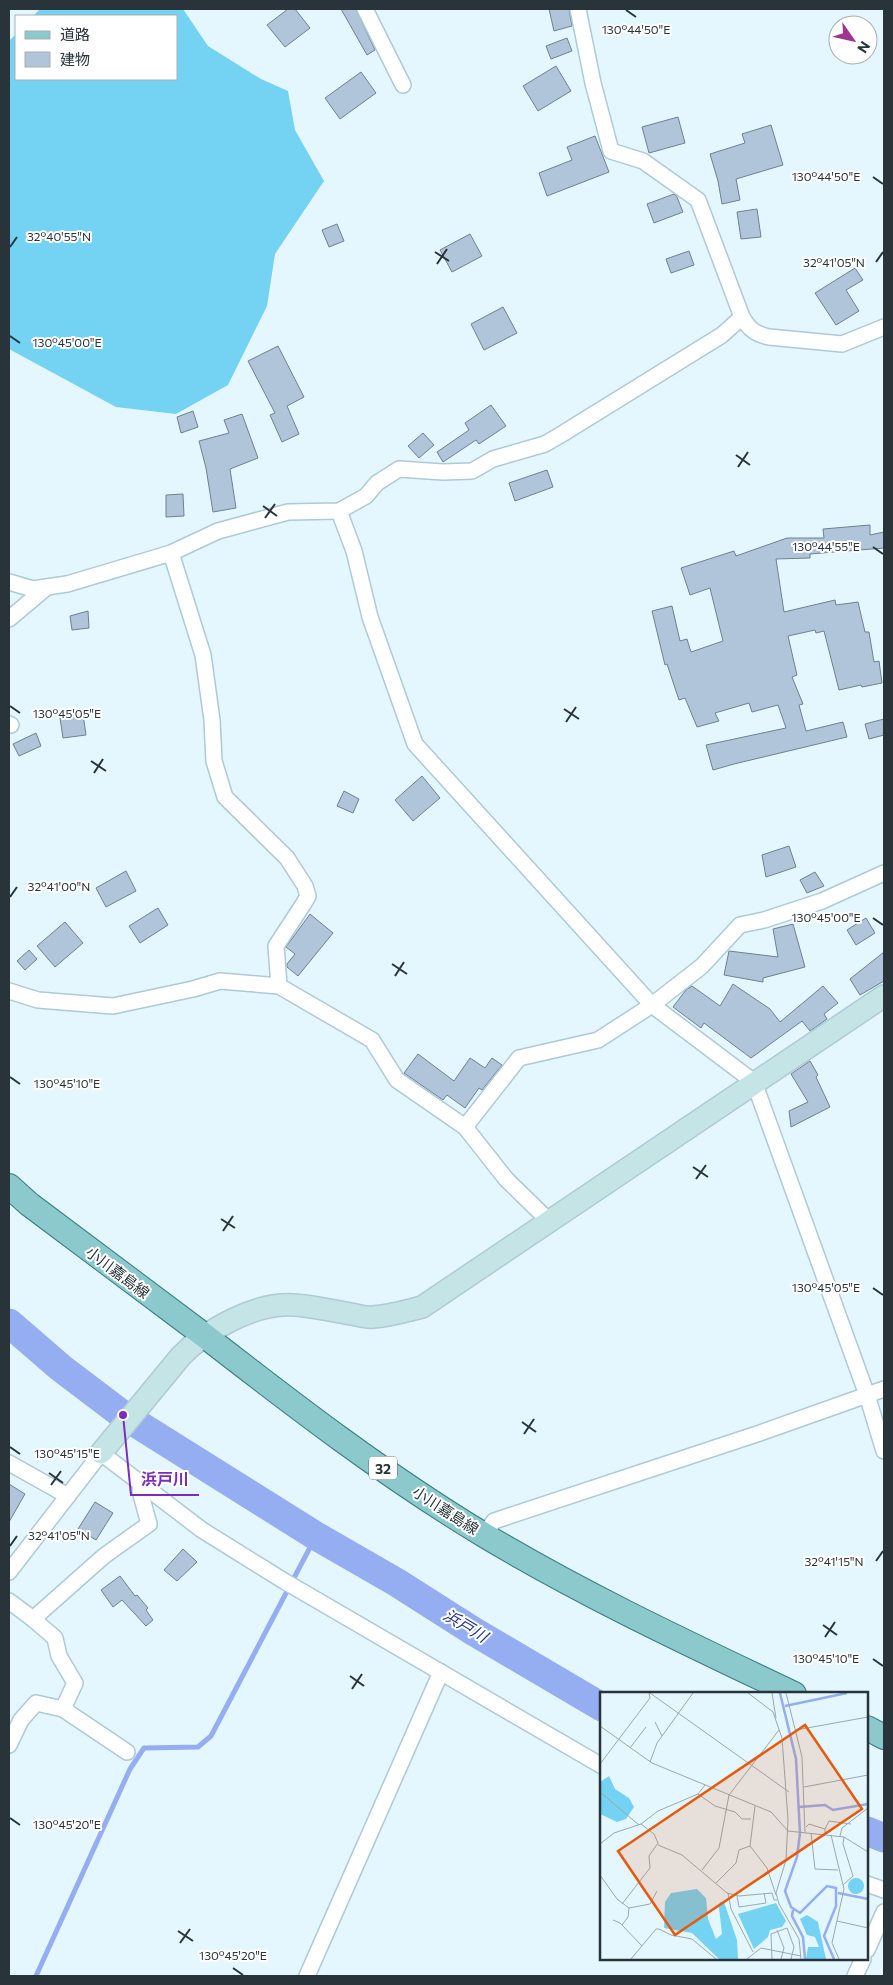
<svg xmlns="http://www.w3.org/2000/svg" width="893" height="1985" font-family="Commissioner,'Noto Sans JP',sans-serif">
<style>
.forest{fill:#74d2f3}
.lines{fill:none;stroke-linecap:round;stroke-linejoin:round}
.stream{stroke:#94aef1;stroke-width:5}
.river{stroke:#94aef1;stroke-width:29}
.building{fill:#b0c5d9;stroke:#6d8193}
.street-casing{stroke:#adcad6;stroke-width:18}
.secondary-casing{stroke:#adcad6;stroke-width:24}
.primary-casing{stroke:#367d83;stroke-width:26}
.street{stroke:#fff;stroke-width:15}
.secondary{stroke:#c5e4e6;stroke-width:21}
.primary{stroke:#8bc9cd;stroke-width:24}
.ticks{fill:none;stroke:#283439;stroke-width:2}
.labels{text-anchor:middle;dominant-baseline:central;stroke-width:4;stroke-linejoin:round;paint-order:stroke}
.shield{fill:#fff;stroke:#687174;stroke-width:1}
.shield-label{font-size:14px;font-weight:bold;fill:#283439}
.street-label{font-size:15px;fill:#283439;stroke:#fff}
.water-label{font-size:16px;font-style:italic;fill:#213682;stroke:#fff}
.inset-river{fill:none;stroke:#94aef1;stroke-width:2.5}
.inset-road{fill:none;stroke:#99a9af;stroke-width:1}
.view{fill:#e8590c;fill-opacity:0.15;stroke:#e8590c;stroke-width:2.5}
.inset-edge{fill:none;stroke:#283439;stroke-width:2.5}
.ticks-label{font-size:12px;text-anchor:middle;fill:#283439;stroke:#fff;stroke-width:4;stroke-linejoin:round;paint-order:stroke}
.leader{fill:none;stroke:#7b2cbf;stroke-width:2}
.callout-dot{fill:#7b2cbf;stroke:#fff;stroke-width:2}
.callout-label{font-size:16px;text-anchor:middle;font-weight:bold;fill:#7b2cbf;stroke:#fff;stroke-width:4;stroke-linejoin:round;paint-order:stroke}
</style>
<rect width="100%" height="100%" fill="#e5f7fe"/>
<!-- forest -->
<polygon class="forest" points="40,9 183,9 208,46 261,79 288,91 295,130 324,181 275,254 267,306 228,385 176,414 116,407 9,349 9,41 16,34 16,79 176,79 176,16 33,16"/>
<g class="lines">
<!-- stream -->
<polyline class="stream" points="36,1976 130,1769 144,1748 198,1747 211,1736 316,1536"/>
<!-- river -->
<g class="river">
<polyline points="9,1323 61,1368 123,1415 316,1536 396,1582 473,1631 602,1707"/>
<polyline points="867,1831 884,1838"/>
</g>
</g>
<!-- building -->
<g class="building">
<polygon points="288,9 295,9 310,28 285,47 267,25"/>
<polygon points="341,9 356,9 375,50 367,55"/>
<polygon points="549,9 569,9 572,26 554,31"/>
<polygon points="567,38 572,51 551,59 546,46"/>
<polygon points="556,66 571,91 538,111 523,86"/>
<polygon points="361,72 376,93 340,119 325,98"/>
<polygon points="678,117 685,143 649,153 642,127"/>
<polygon points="771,125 783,165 736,179 740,200 722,204 718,181 710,154 745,143 742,134"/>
<polygon points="595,136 609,172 547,196 539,173 572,160 567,147"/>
<polygon points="674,194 677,197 683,212 654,223 647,204"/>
<polygon points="757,209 761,237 741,239 737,212"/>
<polygon points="337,224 344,241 329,247 322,230"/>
<polygon points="470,234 482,256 452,272 440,250"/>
<polygon points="689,251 694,265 671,273 666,259"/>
<polygon points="855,268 863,280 846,290 859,311 836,325 815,293"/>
<polygon points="503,307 517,333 484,350 471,324"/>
<polygon points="278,346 304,397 287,406 299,434 282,442 270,415 275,413 248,361"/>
<polygon points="491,405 506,426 479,444 476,440 443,462 437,452 469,430 465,423"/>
<polygon points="193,411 198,427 181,433 177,417"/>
<polygon points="242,414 258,458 230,469 236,508 213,512 206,468 199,441 229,433 224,420"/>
<polygon points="423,433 434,445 419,458 408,446"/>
<polygon points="547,470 553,487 515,501 509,483"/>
<polygon points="183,494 184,516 166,517 166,495"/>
<polygon points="870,525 870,535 884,532 884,548 810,554 810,558 776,559 784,612 835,600 836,605 858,602 865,632 869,632 874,662 879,661 882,683 862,687 861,685 839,690 824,631 816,633 815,630 788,636 797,675 792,677 803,704 799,705 806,731 843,722 847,737 734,764 713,770 706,745 786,728 778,705 752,712 749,703 715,713 719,721 697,727 685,698 679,700 667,664 665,665 652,611 672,606 680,641 687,639 691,652 723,641 710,588 690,595 681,568 734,551 736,556 787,538 824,538 823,529"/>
<polygon points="88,611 89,628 72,630 70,616"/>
<polygon points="83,714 86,735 63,738 60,718"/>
<polygon points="884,719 884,735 869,739 865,724"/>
<polygon points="36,733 41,746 19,756 13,744"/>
<polygon points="422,776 440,798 413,821 395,800"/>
<polygon points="344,791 359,799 353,813 337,806"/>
<polygon points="789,846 796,867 766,877 762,855"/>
<polygon points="126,871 136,891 106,907 96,888"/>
<polygon points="815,872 824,886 807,893 800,880"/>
<polygon points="158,908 168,925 140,943 129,926"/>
<polygon points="310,914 333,933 298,976 287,967 287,964 295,954 286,947"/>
<polygon points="866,918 875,933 856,945 847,930"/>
<polygon points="65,922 83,943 55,967 37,946"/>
<polygon points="793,924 805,967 763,978 763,982 724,975 729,951 778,957 773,929"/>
<polygon points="29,950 37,959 25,970 17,961"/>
<polygon points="884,952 884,981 860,995 850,979"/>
<polygon points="733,984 770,1009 780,1022 823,986 838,1003 824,1014 827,1019 810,1031 802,1021 751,1058 704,1023 701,1028 673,1007 686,990 692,986 720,1006"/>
<polygon points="418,1054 454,1081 470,1058 485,1068 492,1058 502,1065 482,1090 479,1088 465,1108 447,1095 443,1100 404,1073"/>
<polygon points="810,1061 818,1075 816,1077 830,1107 791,1127 789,1111 808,1102 791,1074"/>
<polygon points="9,1484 25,1494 9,1522"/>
<polygon points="95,1502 113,1513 96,1540 78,1529"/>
<polygon points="183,1549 197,1562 177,1581 164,1570"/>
<polygon points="120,1576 135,1596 137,1595 148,1608 146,1610 153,1620 146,1626 122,1600 113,1607 101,1590"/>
</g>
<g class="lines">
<defs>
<g id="street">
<polyline points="365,9 403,85"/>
<path d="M578,9L593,83L611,151L643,161L698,200L742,317C749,329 755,334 769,337L842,344L884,327"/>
<polyline points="339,511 354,551 370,617 415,744 652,1005 754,1082 867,1395 884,1451"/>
<polyline points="171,553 203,655 212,720 214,761 225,797 287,858 305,886 308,896 304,903 276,946 279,986"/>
<polyline points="9,582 33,589 67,584 171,553 218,531 288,512 339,511 366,496 377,483 399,469 443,472 472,471 493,459 545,444 562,434 722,335 742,317"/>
<polyline points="9,619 47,587"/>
<polyline points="9,724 11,725"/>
<polyline points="9,991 38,1000 113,1006 193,989 220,981 279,986 372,1040 397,1080 465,1127 506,1179 548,1220"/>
<polyline points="465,1127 519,1058 598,1040 652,1005 702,966 740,925 764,920 822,901 884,873"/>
<polyline points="9,1463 68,1496"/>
<polyline points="484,1535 494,1521 760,1433 884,1389"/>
<polyline points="9,1572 101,1453 202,1530 284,1581 602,1766"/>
<polyline points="9,1601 33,1619 104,1556 149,1524 140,1491 141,1483"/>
<polyline points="63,1709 127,1752"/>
<polyline points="9,1745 21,1720 36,1703 63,1709 75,1683 59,1656 55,1638 33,1619"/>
<polyline points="867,1884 884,1890"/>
<polyline points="867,1950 884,1912"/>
<polyline points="307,1976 441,1672"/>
<polyline points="855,1976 863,1959"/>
</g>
<path id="secondary" d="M101,1453L181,1356C206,1330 256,1302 294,1305C313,1306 332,1311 351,1314C358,1315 366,1318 373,1317C390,1316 406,1311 422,1307L884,996"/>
<g id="primary">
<path d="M9,1186L29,1204C87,1248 146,1292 205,1336C295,1406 386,1476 484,1535C584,1595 689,1644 794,1694"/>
<polyline points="867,1728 884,1737"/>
</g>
</defs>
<!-- street casing -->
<use href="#street" class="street-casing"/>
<!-- secondary casing -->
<use href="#secondary" class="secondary-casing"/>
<!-- primary casing -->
<use href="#primary" class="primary-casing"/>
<!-- street -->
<use href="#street" class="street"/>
<!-- secondary -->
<use href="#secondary" class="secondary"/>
<!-- primary -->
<use href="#primary" class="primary"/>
</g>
<!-- ticks -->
<path class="ticks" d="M626,10L636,17M873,177L883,184M10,247L17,237M435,252L449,261M876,262L883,252M437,264L447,249M10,336L20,343M736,455L750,465M738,467L748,452M263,506L277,516M265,518L275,504M873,547L883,554M10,706L20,713M564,709L579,719M566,722L576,707M91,761L106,771M94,773L103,759M10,897L17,887M873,918L883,925M392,964L407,974M395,976L404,962M10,1077L20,1084M693,1167L708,1177M696,1179L706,1165M221,1219L235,1228M223,1231L233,1216M873,1288L883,1295M522,1422L536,1432M524,1434L534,1419M10,1447L20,1454M49,1473L63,1483M51,1485L61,1471M10,1546L17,1536M876,1561L883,1551M823,1625L837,1635M825,1637L835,1622M873,1659L883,1666M350,1676L364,1686M352,1689L362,1674M10,1818L20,1825M178,1931L193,1941M180,1943L190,1929M233,1968L243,1975"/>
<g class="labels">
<!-- shield labels -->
<rect class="shield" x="369" y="1456.5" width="28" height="23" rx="4"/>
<g class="shield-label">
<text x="383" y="1468">32</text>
</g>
<!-- street labels -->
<g class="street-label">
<text transform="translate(118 1272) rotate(37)">小川嘉島線</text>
<text transform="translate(446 1510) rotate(33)">小川嘉島線</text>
</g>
<!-- water labels -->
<g class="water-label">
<text transform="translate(466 1625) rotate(31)">浜戸川</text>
</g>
</g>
<!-- overview -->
<g transform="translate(600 1692)">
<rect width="268" height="268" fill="#e5f7fe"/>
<path d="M9,84L15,97L29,106L34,115L26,127L17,130L0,122V90ZM248 194a8 8 0 1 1 16 0a8 8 0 1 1-16 0ZM97,197L106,206L108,227L116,247L122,242L119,215L120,210H124L137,248L138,267H119L92,241L64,236L65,210L71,201ZM176,211L186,229L182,235L170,238L168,245L154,257L138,222ZM207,223L218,230L226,267H206L208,255H219L215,245L207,243L200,227Z" fill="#74d2f3"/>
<path class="inset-river" d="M180,1L196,67L200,141L197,165L185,199L191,215L200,221L227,194L236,196V214L224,244L234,267M185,14L247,1M199,115L225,113L233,118L268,112M238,201L268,207M193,218L192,224L203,245L205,267"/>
<path class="inset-road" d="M50,1L189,100M148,1L173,20L182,46L188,127L186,168L176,201L179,212L199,247L201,267M172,1L176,26M186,1L202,65L205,141M55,30L62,44M0,34L52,71L171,120L188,139L244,145L268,160M196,38L268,25M30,56L46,35M50,70L57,51L93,1M0,72L50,6L49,1M204,95L268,83M0,100L39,133M98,102L115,114L135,120L142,127H151M155,114L150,154L167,176L176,203M206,135L209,132L225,137V142M225,137L229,129L251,132M211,141L215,177L238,178M231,143L244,197L232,251L239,267M240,144L242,136L268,116M0,152L14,141L41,132L58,119L98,102L105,93M58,153L82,163L127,201L139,204L172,201L174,208H177M102,178L119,156L129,103L179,38M0,183L17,207L29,216L50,212L57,199M116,191L136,171L139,158L150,154M243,193L253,184L243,152L244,145M128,201L131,217L153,260M137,204L139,215L166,211L164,201M22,212L50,176L49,164L58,151L54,142L41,132M13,228L20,231L42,254M237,229L268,236M22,233L28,225L29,216M177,238L184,256L181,267M31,267L56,237H59L71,243L92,247L116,267M147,267L161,256L201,264M172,267L171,242L187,236L194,255L191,267"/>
<path class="view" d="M205,33L262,117L75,243L18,159Z"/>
<rect width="268" height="268" class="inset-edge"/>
</g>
<g class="ticks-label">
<text x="636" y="34">130°44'50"E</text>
<text x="826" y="181">130°44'50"E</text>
<text x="59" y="241">32°40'55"N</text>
<text x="834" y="267">32°41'05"N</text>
<text x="67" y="347">130°45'00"E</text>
<text x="826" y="551">130°44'55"E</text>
<text x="67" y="718">130°45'05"E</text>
<text x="59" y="891">32°41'00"N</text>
<text x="826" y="922">130°45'00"E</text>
<text x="67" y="1088">130°45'10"E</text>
<text x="826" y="1292">130°45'05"E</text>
<text x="67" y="1458">130°45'15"E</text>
<text x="59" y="1540">32°41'05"N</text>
<text x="834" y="1566">32°41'15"N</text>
<text x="826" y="1663">130°45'10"E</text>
<text x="67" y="1829">130°45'20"E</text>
<text x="233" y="1960">130°45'20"E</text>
</g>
<!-- callouts -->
<path class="leader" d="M123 1415L131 1495H199"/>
<circle class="callout-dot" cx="123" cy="1415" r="5"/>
<g class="callout-label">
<text x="165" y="1485">浜戸川</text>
</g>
<!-- border -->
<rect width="893" height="1985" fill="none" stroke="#283439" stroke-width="20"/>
<!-- legend -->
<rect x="15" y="15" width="162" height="65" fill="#ffffff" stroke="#a9aeb0"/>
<rect x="25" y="31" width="25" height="8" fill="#8bc9cd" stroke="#a9aeb0"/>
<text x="60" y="40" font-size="15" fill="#283439">道路</text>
<rect x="25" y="52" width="25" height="15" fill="#b0c5d9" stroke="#a9aeb0"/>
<text x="60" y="65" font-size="15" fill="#283439">建物</text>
<!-- north arrow -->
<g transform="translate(853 40) rotate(124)"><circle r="24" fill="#ffffff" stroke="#a9aeb0"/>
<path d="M0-4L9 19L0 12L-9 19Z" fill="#a13391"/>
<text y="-8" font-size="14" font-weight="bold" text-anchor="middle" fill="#283439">N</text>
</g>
</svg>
